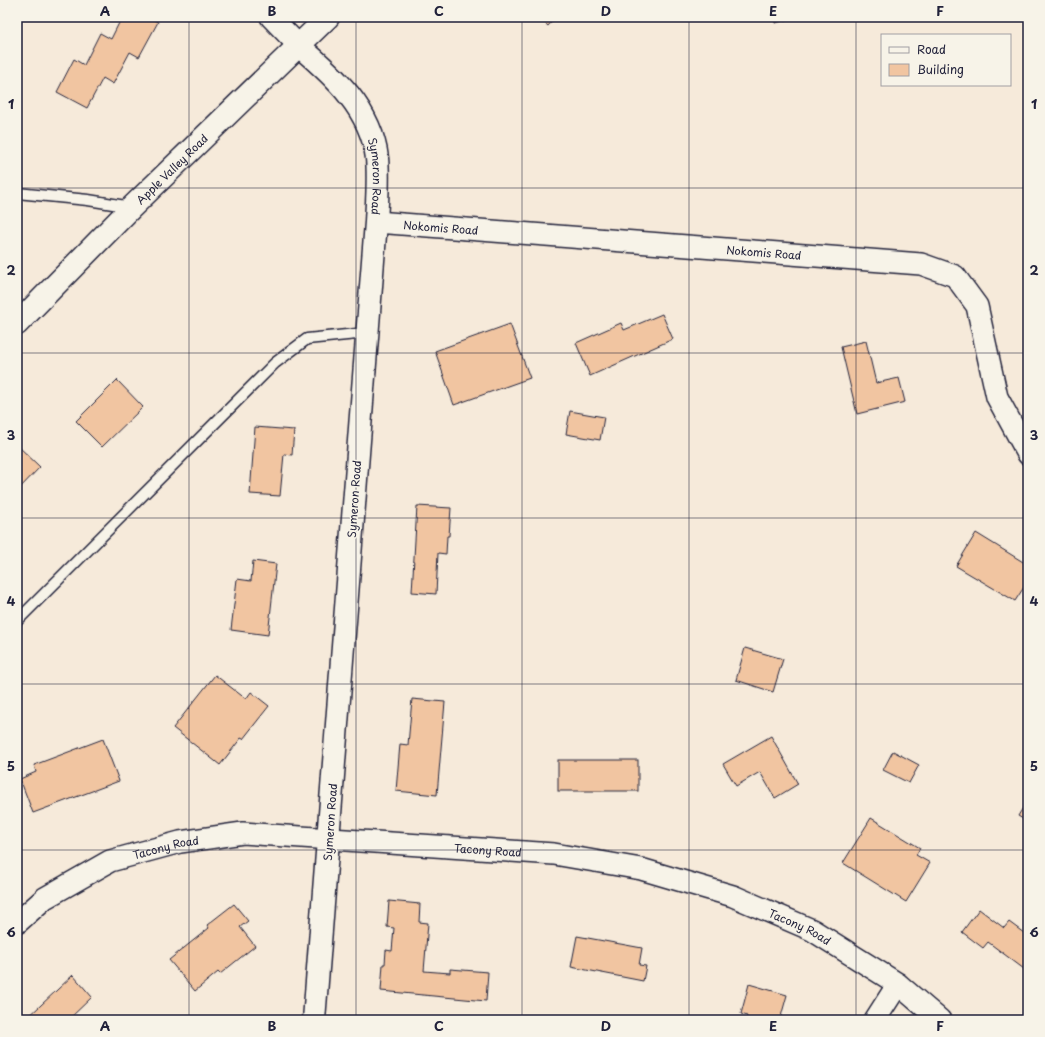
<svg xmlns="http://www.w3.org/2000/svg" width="1045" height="1037" font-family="'Playpen Sans',sans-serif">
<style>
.building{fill:#f1c5a1;stroke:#22223b}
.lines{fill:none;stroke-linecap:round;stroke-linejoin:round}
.lane-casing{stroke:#22223b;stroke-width:13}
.street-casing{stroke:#22223b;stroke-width:24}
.secondary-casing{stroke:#22223b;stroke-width:25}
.lane{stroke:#f7f3e8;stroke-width:10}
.street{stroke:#f7f3e8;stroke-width:21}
.secondary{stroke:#f7f3e8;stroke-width:22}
.grid{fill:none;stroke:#22223b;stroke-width:1;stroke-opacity:0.55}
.labels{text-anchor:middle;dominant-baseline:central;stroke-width:3;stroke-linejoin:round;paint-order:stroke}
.street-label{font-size:11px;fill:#22223b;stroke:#f7f3e8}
.neatline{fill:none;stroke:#22223b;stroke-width:1.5}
.grid-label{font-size:13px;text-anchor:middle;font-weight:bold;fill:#22223b}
</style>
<rect width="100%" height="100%" fill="#f6eada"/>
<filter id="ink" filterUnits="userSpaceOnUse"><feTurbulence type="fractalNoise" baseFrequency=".025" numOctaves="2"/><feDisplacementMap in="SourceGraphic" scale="8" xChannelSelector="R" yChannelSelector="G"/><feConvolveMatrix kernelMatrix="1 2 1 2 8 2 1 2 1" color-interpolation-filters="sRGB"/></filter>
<g filter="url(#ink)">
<!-- building -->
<g class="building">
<polygon points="122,17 148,17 158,22 139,57 130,52 113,84 103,78 87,108 57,92 74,59 84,65 100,33 111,39"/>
<polygon points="538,17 556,17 548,26"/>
<polygon points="774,17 798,17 775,23"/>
<polygon points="662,314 673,339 590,376 576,343 621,323 624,330"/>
<polygon points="510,324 530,378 454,405 435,351"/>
<polygon points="866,341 876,383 899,378 905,402 857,414 841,347"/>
<polygon points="117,380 143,407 102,447 76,421"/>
<polygon points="570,411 604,417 600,440 566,434"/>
<polygon points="255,427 294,430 292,455 284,454 280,496 250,494"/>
<polygon points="17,445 40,467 17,491"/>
<polygon points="417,506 451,508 449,536 447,536 446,554 438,553 436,594 412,592"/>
<polygon points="976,533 1028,565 1028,581 1015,601 956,566"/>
<polygon points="253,561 276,564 268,635 231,630 237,579 251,581"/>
<polygon points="745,648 783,659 773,692 736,680"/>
<polygon points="215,675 246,699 251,692 269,706 243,739 241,738 220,765 173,728"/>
<polygon points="412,699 445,702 437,795 396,791 400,744 408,745"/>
<polygon points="771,736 798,784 775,798 760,772 736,786 723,764"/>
<polygon points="103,739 119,781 33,813 20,779 36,772 34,765"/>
<polygon points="893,751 919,765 909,783 883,770"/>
<rect x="558" y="760" width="80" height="31"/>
<polygon points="1027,801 1028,802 1028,822 1018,816"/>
<polygon points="871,818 920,848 916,855 930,863 906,902 843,863"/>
<polygon points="389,901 420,904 419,922 428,923 424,971 450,973 450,969 488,972 486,1001 381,991 383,964 385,964 386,950 392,951 394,928 387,927"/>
<polygon points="234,904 248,921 240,927 255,946 220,974 218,972 195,991 169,960 209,928 207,925"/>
<polygon points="979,909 1004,928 1009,922 1028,936 1028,972 988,942 983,948 962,932"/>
<polygon points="577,936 642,948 639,965 646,966 643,981 571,967"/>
<polygon points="73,975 92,997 68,1020 25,1020"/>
<polygon points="749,984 787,995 780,1020 746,1020 747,1016 741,1014"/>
</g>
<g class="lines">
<defs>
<g id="lane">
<polyline points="17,193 88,200 132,207"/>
<polyline points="17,621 275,363 307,339 367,333"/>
</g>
<g id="street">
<polyline points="271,17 299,46"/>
<path id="s1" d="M376,222L921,264L955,276L977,306L997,397L1028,454"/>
<path id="s2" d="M17,923L45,898L110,861L180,842L243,833L554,854L641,869L733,896L812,930L898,984L940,1020"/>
<polyline points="875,1020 898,984"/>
</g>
<g id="secondary">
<path id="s3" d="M299,46C334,76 371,109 377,158C379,179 377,201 376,222L314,1020"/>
<path id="s4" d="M17,324L132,207L328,17"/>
</g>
</defs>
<!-- lane casing -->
<use href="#lane" class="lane-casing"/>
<!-- street casing -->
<use href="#street" class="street-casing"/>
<!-- secondary casing -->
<use href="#secondary" class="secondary-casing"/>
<!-- lane -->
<use href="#lane" class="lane"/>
<!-- street -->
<use href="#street" class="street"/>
<!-- secondary -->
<use href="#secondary" class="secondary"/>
</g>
</g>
<!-- grid -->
<path class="grid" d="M189,17V1020M356,17V1020M522,17V1020M689,17V1020M856,17V1020M17,188H1028M17,353H1028M17,518H1028M17,684H1028M17,850H1028"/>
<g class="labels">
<!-- street labels -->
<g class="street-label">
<text stroke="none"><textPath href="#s4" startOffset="219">Apple Valley Road</textPath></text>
<text stroke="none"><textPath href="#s3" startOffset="158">Symeron Road</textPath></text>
<text stroke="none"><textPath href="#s1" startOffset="65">Nokomis Road</textPath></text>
<text stroke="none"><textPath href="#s1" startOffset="389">Nokomis Road</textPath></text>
<text transform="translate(354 499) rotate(-86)">Symeron Road</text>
<text transform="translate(330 822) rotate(-86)">Symeron Road</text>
<text stroke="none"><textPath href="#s2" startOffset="170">Tacony Road</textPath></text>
<text stroke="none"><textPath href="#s2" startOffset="494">Tacony Road</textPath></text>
<text stroke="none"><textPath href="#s2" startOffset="818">Tacony Road</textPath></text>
</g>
</g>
<!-- margin -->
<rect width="1045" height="1037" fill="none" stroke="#f7f3e8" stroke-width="44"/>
<!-- legend -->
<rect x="881" y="34" width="130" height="52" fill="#f7f3e8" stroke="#a29fa3"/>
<rect x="889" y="47" width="20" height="6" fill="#f7f3e8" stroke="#a29fa3"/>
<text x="917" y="54" font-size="12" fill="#22223b">Road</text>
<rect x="889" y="64" width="20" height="12" fill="#f1c5a1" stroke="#a29fa3"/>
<text x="917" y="74" font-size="12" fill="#22223b">Building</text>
<rect x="22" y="22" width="1001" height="993" class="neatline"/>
<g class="grid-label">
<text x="105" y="16">A</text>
<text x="272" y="16">B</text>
<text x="439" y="16">C</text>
<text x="606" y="16">D</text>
<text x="773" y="16">E</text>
<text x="940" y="16">F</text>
<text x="11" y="109">1</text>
<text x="1034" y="109">1</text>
<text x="11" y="275">2</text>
<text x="1034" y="275">2</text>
<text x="11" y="440">3</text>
<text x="1034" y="440">3</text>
<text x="11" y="606">4</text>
<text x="1034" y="606">4</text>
<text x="11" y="771">5</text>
<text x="1034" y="771">5</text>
<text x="11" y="937">6</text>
<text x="1034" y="937">6</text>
<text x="105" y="1031">A</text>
<text x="272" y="1031">B</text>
<text x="439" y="1031">C</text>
<text x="606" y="1031">D</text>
<text x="773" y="1031">E</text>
<text x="940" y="1031">F</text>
</g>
</svg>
